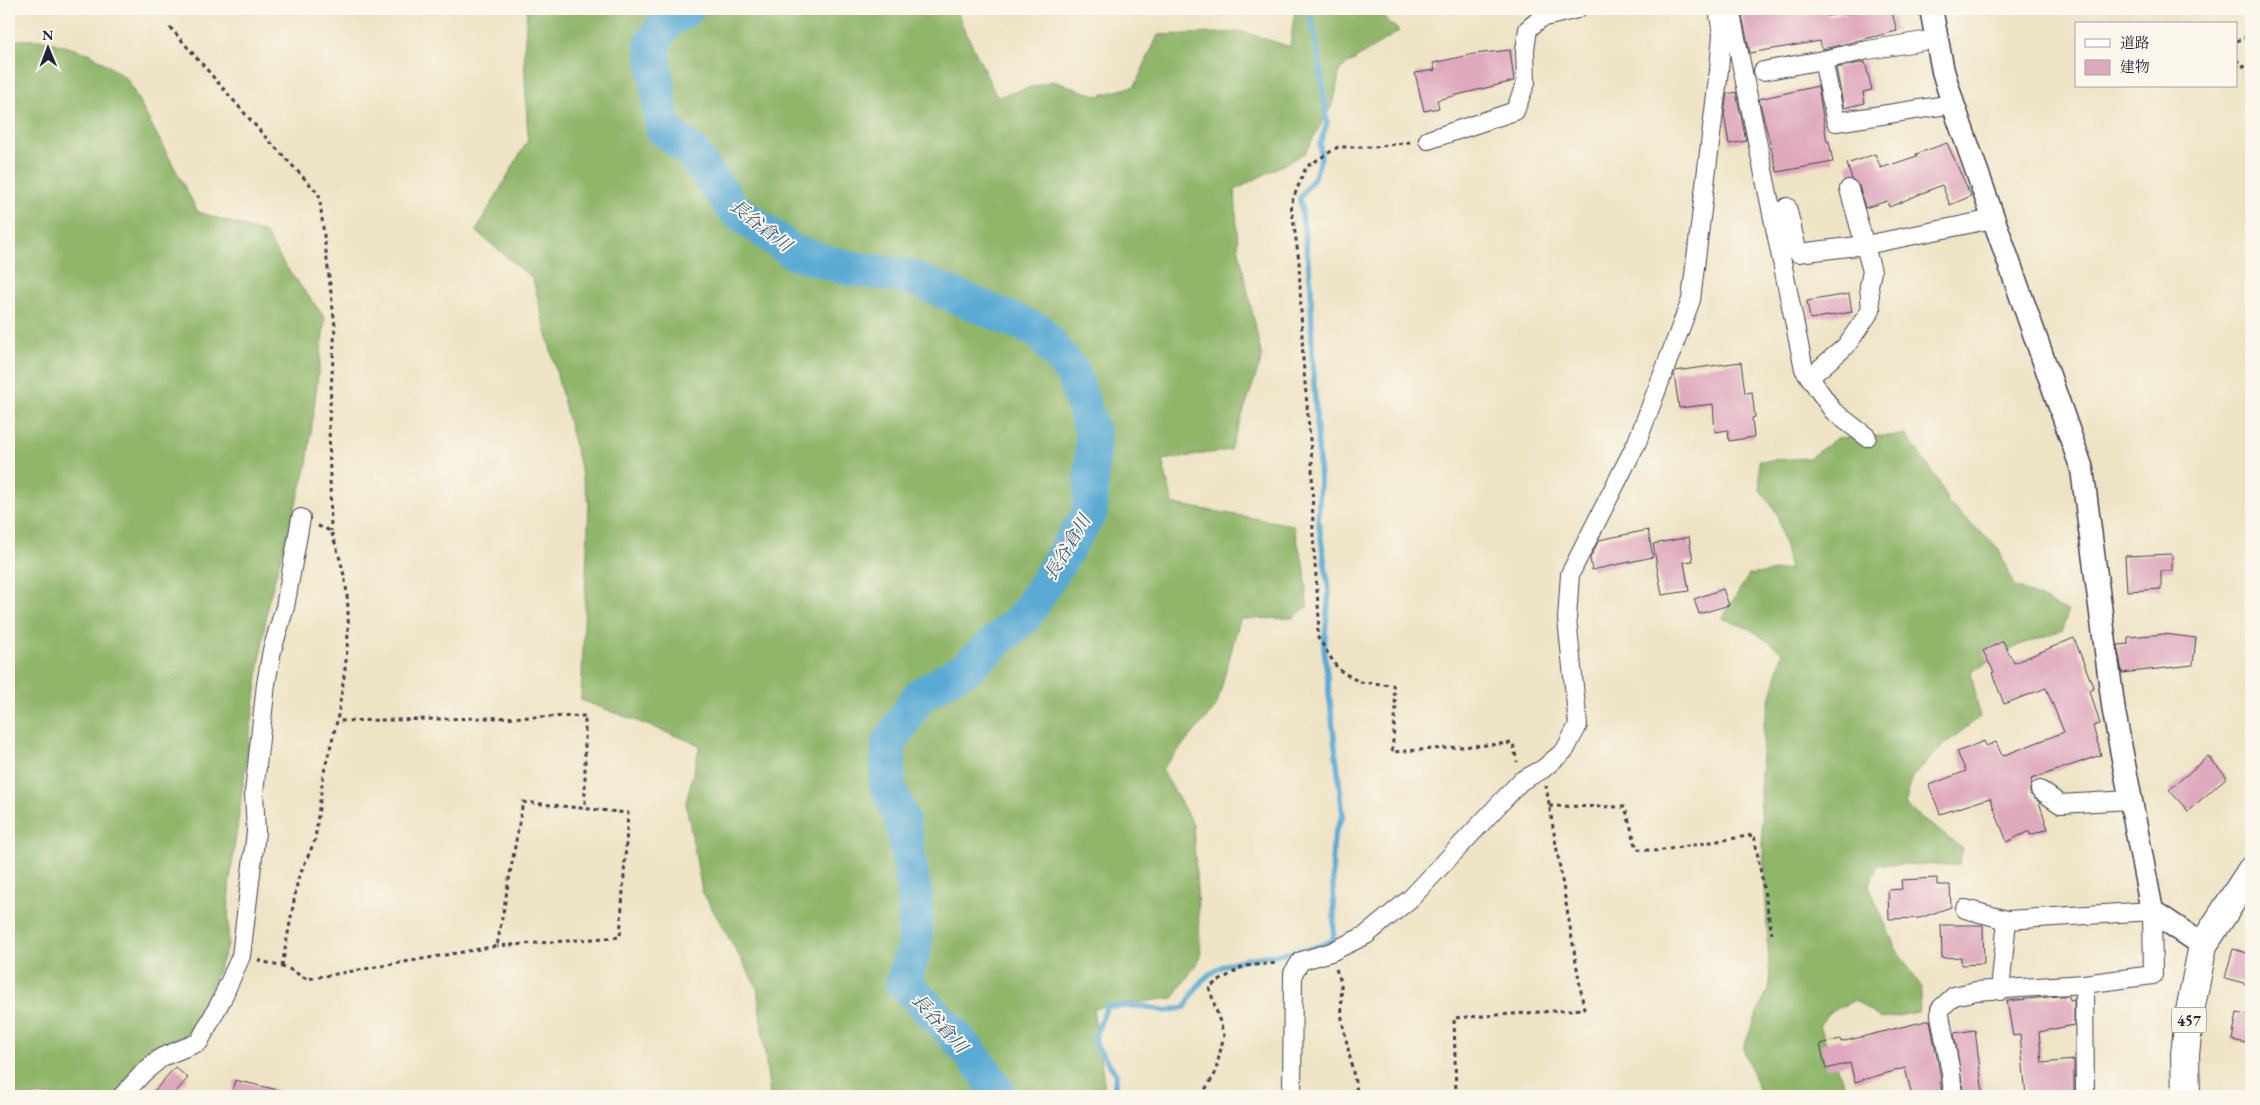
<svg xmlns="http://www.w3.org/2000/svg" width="2260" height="1105" font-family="'EB Garamond','Noto Serif JP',serif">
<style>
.forest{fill:#90b66b;stroke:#596c53}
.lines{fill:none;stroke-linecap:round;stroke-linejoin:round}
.stream{stroke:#5aaad4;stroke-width:5.5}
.river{stroke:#5aaad4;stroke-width:35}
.building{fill:#dfa9bd}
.minor-casing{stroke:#413f50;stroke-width:20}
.tertiary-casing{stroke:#413f50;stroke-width:25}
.trunk-casing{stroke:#413f50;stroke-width:30}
.path{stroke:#413f50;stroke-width:3;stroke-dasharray:4 4;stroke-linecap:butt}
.minor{stroke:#fff;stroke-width:18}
.tertiary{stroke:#fff;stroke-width:22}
.trunk{stroke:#fff;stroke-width:28}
.labels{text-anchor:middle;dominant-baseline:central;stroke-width:4;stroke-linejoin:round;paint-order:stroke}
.shield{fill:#fbf7ec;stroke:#636270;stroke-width:1}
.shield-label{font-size:15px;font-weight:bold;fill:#22223b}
.water-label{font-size:18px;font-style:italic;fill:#385878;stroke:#fbf7ec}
</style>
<rect width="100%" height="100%" fill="#fbf7ec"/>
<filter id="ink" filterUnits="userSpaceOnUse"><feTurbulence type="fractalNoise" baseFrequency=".02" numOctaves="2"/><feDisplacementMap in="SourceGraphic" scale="10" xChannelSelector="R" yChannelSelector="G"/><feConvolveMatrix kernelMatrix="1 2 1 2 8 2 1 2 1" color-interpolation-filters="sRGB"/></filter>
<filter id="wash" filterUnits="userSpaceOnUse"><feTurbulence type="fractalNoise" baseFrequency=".0096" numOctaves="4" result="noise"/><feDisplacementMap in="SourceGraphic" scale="20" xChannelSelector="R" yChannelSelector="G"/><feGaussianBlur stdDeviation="1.12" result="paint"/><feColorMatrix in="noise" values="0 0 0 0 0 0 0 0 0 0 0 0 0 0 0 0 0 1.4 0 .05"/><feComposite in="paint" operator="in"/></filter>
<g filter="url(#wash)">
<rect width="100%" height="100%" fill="#eee3c4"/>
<!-- forest -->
<g class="forest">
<polygon points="527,9 957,9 961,22 997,97 1053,81 1098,96 1135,86 1158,35 1244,32 1290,47 1295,9 1374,9 1399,31 1340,69 1334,101 1305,153 1235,190 1238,246 1262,358 1230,450 1162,460 1173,504 1293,525 1305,570 1307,607 1292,618 1240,619 1216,707 1162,769 1193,825 1201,957 1173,998 1093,1008 1106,1096 770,1096 757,987 702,891 686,803 700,745 581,700 589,503 533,279 476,231 528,140 524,53"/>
<polygon points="9,40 43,40 91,54 127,79 198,212 265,233 283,263 325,318 307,465 268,603 229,887 228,944 197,1025 117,1096 9,1096"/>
<polygon points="1906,435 1940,483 1948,503 1998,548 2014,586 2068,611 2063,630 2019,645 1971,672 1980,717 1946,743 1912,777 1905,805 1963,849 1959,865 1878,864 1869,886 1895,947 1922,988 1918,1012 1881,1019 1855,1000 1828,1013 1819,1026 1849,1096 1761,1096 1743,1048 1770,984 1760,791 1764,722 1783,652 1750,629 1722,618 1749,575 1790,569 1777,513 1760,490 1759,461 1809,458 1837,438"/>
</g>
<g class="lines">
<!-- stream -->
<path class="stream" d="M1114,1096L1116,1074L1093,1041L1107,1006H1142L1167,1011L1185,1007C1190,999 1195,988 1202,981C1235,946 1293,963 1333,940C1337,905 1329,872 1334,838C1335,830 1340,823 1343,816L1324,648L1329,590L1318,519L1320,479L1312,351L1311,285L1300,198L1315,176L1321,158L1320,144L1327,123L1319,57L1310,14L1312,9"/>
<!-- river -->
<path class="river" d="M687,9L668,20L652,43L663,128L691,152L733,208L793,252L848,268L910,277L1039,331L1073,373L1093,435L1090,512L1025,616L966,668L920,695L889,743L887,784L903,823L915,898V946L903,982C936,1016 977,1054 1000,1096"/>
</g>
<g id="blocks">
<!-- building -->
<g class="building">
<polygon points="1753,9 1826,9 1827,16 1843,13 1844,15 1866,9 1891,9 1897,31 1828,48 1822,49 1820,41 1750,53 1741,11"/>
<polygon points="1510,50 1514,81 1437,100 1439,108 1424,111 1415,73 1435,70 1433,63 1474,54"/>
<polygon points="1865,62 1872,90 1863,92 1865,103 1844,108 1836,68"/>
<polygon points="1818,86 1827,142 1829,141 1833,162 1777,172 1759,99"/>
<polygon points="1736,92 1746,141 1729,144 1724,114 1727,94"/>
<polygon points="1947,143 1971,196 1950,205 1942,185 1889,207 1887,201 1865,208 1859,186 1852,179 1847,164 1875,154 1881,168 1917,156 1916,154"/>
<polygon points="1849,294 1852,312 1810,319 1807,301"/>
<polygon points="1741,362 1745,393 1752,392 1755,417 1752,418 1754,437 1729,441 1728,430 1715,432 1713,404 1679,408 1674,373 1675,371"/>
<polygon points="1648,530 1653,557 1592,570 1590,558 1599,540"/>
<polygon points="1689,537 1693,561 1684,562 1689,591 1662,595 1653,544"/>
<polygon points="2172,554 2172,571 2161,571 2161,589 2127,591 2125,556"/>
<polygon points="1723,589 1729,605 1699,614 1694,599"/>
<polygon points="2164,634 2196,638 2193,665 2122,673 2118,645 2128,644 2128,637"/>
<polygon points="2074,638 2094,689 2090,691 2100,724 2093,726 2101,755 2031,779 2032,783 2030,789 2030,794 2039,802 2048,829 2030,835 2029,831 2007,842 1990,798 1940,814 1929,785 1966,771 1957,752 1984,741 1986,746 1996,742 2002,756 2064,732 2046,688 2004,704 1992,673 1994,672 1983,651 2003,641 2014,663"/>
<polygon points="2208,756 2227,777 2188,811 2169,790"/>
<polygon points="1937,878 1937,885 1950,885 1951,907 1920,918 1889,919 1888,890 1902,889 1901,880"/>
<polygon points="1941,925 1983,925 1984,964 1961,965 1961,957 1942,958"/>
<polygon points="2233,949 2251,954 2251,985 2225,978"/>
<polygon points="2058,996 2069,996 2070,1000 2074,999 2074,1025 2039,1032 2042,1063 2074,1060 2074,1091 2026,1096 2020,1035 2013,1036 2007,1001"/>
<polygon points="2237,1013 2251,1016 2251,1044 2232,1040"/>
<polygon points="1930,1020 1940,1074 1942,1096 1912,1096 1905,1068 1855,1082 1850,1063 1826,1069 1820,1044 1840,1039 1841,1042"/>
<polygon points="1975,1030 1983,1094 1964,1095 1954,1033"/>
<polygon points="175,1067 188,1078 172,1096 150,1096"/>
<polygon points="235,1080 278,1090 277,1096 231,1096"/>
</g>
</g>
</g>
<g filter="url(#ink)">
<use href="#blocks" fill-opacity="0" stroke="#413f50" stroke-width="1"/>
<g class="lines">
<defs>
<g id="minor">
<polyline points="1730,9 1804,369 1833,411 1867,437"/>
<polyline points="1936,39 1868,50 1823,60 1836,122 1953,104"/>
<polyline points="1763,71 1823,60"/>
<polyline points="1428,140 1515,111 1526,82 1525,50 1528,29 1541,18 1577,9"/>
<polyline points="1787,207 1798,253 1866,245 1993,219"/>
<polyline points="1810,377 1846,346 1871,310 1869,286 1872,271 1849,189"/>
<polyline points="2040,790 2060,804 2130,800"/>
<polyline points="2084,984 2085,1096"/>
<polyline points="2000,991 2007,920"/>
<polyline points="122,1096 143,1073 162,1057 199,1042 222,999 241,956 256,832 254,793 266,684 272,650 285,607 301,518"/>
<polyline points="1292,1096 1293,973 1301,961 1331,952 1366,935 1411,898 1521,781 1543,769 1565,750 1578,725 1567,619 1570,574 1637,442 1691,300 1719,70 1722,34 1718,9"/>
<polyline points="1953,1096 1951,1073 1940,1015 1940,1009 1954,996 1976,991 2084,984 2153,975 2152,911 2007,920 1965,909"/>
</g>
<polyline id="tertiary" points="1931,9 1943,71 1953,104 2082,469 2114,712 2152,911 2203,945"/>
<polyline id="trunk" points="2186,1096 2185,1054 2190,1011 2203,945 2251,871"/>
</defs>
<!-- minor casing -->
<use href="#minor" class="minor-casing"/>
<!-- tertiary casing -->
<use href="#tertiary" class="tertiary-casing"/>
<!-- trunk casing -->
<use href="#trunk" class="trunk-casing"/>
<!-- path -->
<g class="path">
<polyline points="170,27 260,131 319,194 335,326 329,422 331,531"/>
<polyline points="2236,41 2251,36"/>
<polyline points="2236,60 2251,72"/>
<polyline points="1410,142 1374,147 1338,147 1306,167 1291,204 1299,261 1303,360 1312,462 1313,536 1319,618 1317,636 1338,669 1359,682 1393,685 1396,707 1392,752 1513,743 1517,762"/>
<path d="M318,526L331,531C338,552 345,573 347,595C351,637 344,680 337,721"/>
<polyline points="1549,806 1625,807 1637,849 1657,851 1754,835 1772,934"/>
<polyline points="258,960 289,969 307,979 497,946 523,802 628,813 620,937 497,946"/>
<polyline points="282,966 298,879 315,840 323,776 337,721 585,716 585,808"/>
<polyline points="1336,969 1341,982 1342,1020 1358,1096"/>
<polyline points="1201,1096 1215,1074 1224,1035 1209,987 1244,966 1278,963"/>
<polyline points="1456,1096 1454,1018 1584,1009 1546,786"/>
</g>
<!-- minor -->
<use href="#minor" class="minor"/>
<!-- tertiary -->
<use href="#tertiary" class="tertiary"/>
<!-- trunk -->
<use href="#trunk" class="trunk"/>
</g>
</g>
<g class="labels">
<!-- shield labels -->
<rect class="shield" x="2171.5" y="1007.5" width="35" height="25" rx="4"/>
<g class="shield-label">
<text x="2189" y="1020">457</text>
</g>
<!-- water labels -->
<g class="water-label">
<text transform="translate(761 225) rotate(38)">長谷倉川</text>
<text transform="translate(1067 547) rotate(-59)">長谷倉川</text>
<text transform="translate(940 1023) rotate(48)">長谷倉川</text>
</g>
</g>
<!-- margin -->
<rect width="2260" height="1105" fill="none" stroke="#fbf7ec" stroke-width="30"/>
<!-- legend -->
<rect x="2075" y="22" width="162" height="65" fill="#fbf7ec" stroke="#a4a2a5"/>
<rect x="2085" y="39" width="25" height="8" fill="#ffffff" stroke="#a4a2a5"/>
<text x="2120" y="48" font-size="15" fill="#22223b">道路</text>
<rect x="2085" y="60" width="25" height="15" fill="#dfa9bd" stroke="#a4a2a5"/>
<text x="2120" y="72" font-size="15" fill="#22223b">建物</text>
<!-- north arrow -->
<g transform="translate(48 48) rotate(359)" stroke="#fbf7ec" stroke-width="4" paint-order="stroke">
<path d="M0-4L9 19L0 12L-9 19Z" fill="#22223b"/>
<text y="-8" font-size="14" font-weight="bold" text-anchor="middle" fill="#22223b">N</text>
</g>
</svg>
